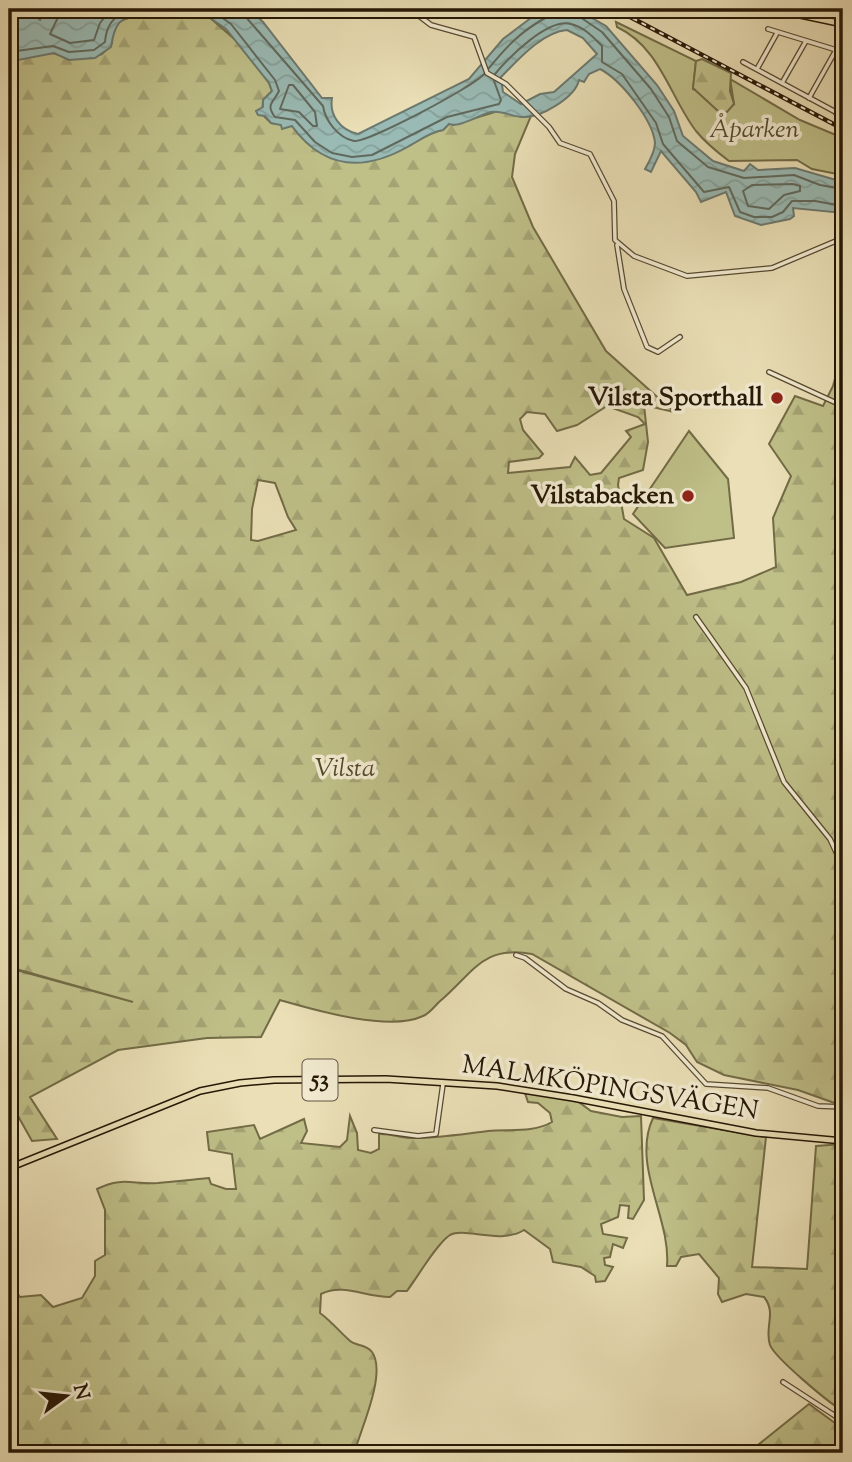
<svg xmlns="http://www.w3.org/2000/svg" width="852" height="1462" font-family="'Sorts Mill Goudy',serif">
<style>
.green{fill:#bfbf88;stroke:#726b46;stroke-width:2}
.forest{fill:url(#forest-firs);stroke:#726b46;stroke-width:2;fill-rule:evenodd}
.water{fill:url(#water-waves);stroke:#6c796f;stroke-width:2;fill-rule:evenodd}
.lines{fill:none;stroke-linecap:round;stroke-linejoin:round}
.shore{stroke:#60695d;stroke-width:2}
.minor-casing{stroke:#574931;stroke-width:6}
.major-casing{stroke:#261705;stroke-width:8}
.minor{stroke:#f1ead0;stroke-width:3.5}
.major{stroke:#eadfb6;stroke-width:5}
.rail-casing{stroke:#261705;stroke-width:4.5}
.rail{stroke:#f1ead0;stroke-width:2;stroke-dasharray:5;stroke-linecap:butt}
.poi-dot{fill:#8f2418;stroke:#f1ead0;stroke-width:2.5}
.labels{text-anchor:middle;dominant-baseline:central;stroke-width:7;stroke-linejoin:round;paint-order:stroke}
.shield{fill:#f1ead0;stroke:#635642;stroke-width:2}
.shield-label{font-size:24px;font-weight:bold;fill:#261705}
.park-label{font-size:26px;font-style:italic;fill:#54492c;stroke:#f1ead0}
.poi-label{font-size:26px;font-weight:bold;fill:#261705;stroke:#f1ead0;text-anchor:end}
.street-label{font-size:26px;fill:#261705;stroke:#f1ead0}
</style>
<defs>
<pattern id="forest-firs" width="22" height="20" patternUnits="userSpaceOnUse" patternTransform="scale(1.75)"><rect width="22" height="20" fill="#bfbf88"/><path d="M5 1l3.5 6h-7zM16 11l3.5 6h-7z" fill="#a4a374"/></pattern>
<pattern id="water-waves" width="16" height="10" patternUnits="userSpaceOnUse" patternTransform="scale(1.75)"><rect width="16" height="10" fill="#9abbb5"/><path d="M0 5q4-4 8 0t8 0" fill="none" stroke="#85a09a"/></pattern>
</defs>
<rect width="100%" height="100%" fill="#eadfb6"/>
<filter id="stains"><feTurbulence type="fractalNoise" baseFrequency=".00286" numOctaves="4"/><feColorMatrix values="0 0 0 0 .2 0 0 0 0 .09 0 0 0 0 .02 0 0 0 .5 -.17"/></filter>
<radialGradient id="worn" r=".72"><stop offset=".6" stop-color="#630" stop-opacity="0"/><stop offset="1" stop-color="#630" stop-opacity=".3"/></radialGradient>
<!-- green -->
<g class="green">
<path d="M616,22L696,61L693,89L734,104L730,79L800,120L843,138V170L837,174L812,169L797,160L729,161C717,152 705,142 696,131C670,97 660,47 617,27Z"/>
<polygon points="689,431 728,479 734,538 665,548 633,514"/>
</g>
<!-- forest -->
<g class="forest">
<path d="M151,9H197L208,16L240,44L269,83L272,91L263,100L262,114L271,123L292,126C323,169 366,170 409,146C420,140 430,132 443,130L450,123L453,125L498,111L522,117L531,116L515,154L512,177L533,227L606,351L674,412L644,405L648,442L643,470L619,478L618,485L624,519L654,538L687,595L741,582L776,567L773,518L791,476L769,444L795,396L823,406L833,386L843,349V1106L798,1090L724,1075L697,1062L686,1045L670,1033L532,954C481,945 474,973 439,1002C435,1006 429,1014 423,1016C389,1032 315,1010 280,1000L261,1037L207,1038L118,1050L30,1097L57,1139L32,1141L9,1100V968L133,1002L9,967V58L54,53L69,59L90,57L102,54L112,43C112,11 135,22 151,9ZM607,406L638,417L645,424L626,431L631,437L601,473L590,475L575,457L570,467L508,473L509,462L539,458L543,454L523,430L520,419L527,412L545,414L557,431L577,425ZM258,480L275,483L288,517L296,530L258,541L251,540L252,509Z"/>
<polygon points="702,59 731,73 730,91 734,104 727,112 718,111 693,88 696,61"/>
<path d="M525,1093L576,1100L591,1111L622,1117L641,1116L644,1200L633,1219L628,1218L629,1206L620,1205L618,1217L601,1224L603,1234L627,1238L623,1248L613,1244L610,1257L604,1258L605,1265L613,1267L605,1281L596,1282L595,1276L581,1267L553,1262L550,1249L524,1230C500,1245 465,1227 450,1235C437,1243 417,1278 407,1291H397L390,1297C365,1297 343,1283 321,1294L320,1313C331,1321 339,1331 349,1340C356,1347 365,1343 372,1352C387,1373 361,1429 354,1453H9V1282L20,1297L41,1295L53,1307L82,1298L95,1276V1261L105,1255V1210L97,1189C123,1176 133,1185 158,1183C175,1181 191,1180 209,1178L211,1184L226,1189H236L232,1154L209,1150L207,1132L254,1125L260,1139L304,1119L307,1131L301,1143L340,1147L347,1140L350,1116L357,1133L358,1150L371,1153L379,1149V1134C390,1133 401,1138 412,1138C438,1138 462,1134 488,1131C510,1129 533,1133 552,1122L550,1113L538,1103L528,1102Z"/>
<path d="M653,1118L766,1137L752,1267L807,1269L816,1146L843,1144V1411C829,1403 775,1358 770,1345C764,1328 777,1313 764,1297L746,1294L722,1302L718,1294L719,1278L699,1254L681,1257L676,1266H667C671,1218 631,1165 653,1118Z"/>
<polygon points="809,1404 843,1429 843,1453 748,1453"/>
</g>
<!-- water -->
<g class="water">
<path d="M9,9H29L40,20L44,13L53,9H151C131,25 117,6 111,47L95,58L69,60L54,53L18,60L9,58Z"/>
<path d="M197,9H249L263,22L322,98H332C329,115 340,130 358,134L469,79L503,39L532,17L550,9H576L606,26L657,85L674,111L683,136L713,161L744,171L750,164L758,170L795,168L843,182V213L793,208L794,216L790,219L761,225L735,216L726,192L701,202L696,192L661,151L651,172L645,169C649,162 655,152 655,143C653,120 621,80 600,69L589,74L584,82L579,80C575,98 540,118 523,117C512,117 503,110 491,112C478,115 460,128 449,124L443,130C430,132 420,140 409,146C364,172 324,170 292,126L282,129L281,125L271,123L265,116L258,115L256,111L263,107V100L272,91L269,83L226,29ZM567,30L583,38L597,54L554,92L540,94L521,104L503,92L501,77C518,60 542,32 567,30Z"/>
</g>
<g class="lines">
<!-- shore -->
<g class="shore">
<polyline points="62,9 50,34 70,43 94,40 100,23 111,9"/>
<path d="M210,9L231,24L275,80L279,91C274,102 265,104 275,117L295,120L315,142L332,153L352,157L372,155L447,117L499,104L501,100L494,81"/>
<path d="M244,9L245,16L323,106C325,120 338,138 354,141C367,143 473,87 484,74"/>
<polyline points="578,9 580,17 602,32 651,89 669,117 677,141 708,167 744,178 794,175 820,185 843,189"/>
<path d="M9,52L53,46L69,52L94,50L105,42C106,26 113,17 128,9"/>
<path d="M489,68C507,46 521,31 547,17L549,9"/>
<path d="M495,74C509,57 548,18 571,24C584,27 593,37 602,46V62L622,74L656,123L663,144L704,192L729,187L740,212L754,217H772L783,212L792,201H815L843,206"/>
<polygon points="289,85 293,85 315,112 317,126 313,126 299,112 280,109"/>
<polygon points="793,184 800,186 800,191 784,195 769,209 748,206 743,191 752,185"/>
</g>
<defs>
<g id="minor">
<polyline points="410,9 431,25 474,37 487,73 506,84 549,127 560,143 590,154 614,201 615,240 634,256 687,276 772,268 843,238"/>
<polyline points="768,29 843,52"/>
<polyline points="743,62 843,116"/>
<polyline points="757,69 777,33"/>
<polyline points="782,83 806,41"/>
<polyline points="809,98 836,50"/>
<polyline points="836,113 843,100"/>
<polyline points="617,245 624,289 647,347 658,352 680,337"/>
<polyline points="769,372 843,406"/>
<polyline points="696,617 746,688 784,782 830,839 843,867"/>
<polyline points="516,955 525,958 566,989 598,1003 622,1020 662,1036 706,1084 768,1088 818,1106 843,1107"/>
<polyline points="374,1130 418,1136 436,1134 443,1084"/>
<polyline points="783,1382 843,1421"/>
</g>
<g id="major">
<polyline points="714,9 727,9"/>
<polyline points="772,9 843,24"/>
<polyline points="801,9 843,19"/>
<polyline points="9,1168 200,1091 240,1083 274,1080 386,1079 497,1086 573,1098 756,1133 843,1141"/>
</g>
</defs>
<!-- minor casing -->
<use href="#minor" class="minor-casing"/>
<!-- major casing -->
<use href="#major" class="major-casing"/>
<!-- minor -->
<use href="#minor" class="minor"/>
<!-- major -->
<use href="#major" class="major"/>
<defs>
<polyline id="rail" points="615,9 843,129"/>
</defs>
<!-- rail casing -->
<use href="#rail" class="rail-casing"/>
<!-- rail -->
<use href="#rail" class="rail"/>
</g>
<!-- markers -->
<g class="poi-dot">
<circle cx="777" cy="398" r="7"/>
<circle cx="688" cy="496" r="7"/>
</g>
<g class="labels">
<!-- shield labels -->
<rect class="shield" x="302.5" y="1059.5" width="35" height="41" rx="5"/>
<g class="shield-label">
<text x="320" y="1080">53</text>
</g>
<!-- park labels -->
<g class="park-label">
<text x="754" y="130">Åparken</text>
<text x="345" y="769">Vilsta</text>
</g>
<!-- poi labels -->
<g class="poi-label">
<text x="763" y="398">Vilsta Sporthall</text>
<text x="674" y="496">Vilstabacken</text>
</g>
<!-- street labels -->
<g class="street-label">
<text transform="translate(610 1089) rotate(9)">MALMKÖPINGSVÄGEN</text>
</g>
</g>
<!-- margin -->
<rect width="852" height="1462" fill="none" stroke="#eadfb6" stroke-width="35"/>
<rect x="10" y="10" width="831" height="1441" fill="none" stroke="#261705" stroke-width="3.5"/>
<rect x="18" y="18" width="817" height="1427" fill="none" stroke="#261705" stroke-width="2"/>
<!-- north arrow -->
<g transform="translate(66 1396) rotate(75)" stroke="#f1ead0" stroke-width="5" paint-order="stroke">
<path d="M0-5L12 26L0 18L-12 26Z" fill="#261705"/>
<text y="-10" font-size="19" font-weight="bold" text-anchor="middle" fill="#261705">N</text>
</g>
<rect width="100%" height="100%" filter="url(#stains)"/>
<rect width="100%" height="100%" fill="url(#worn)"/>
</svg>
